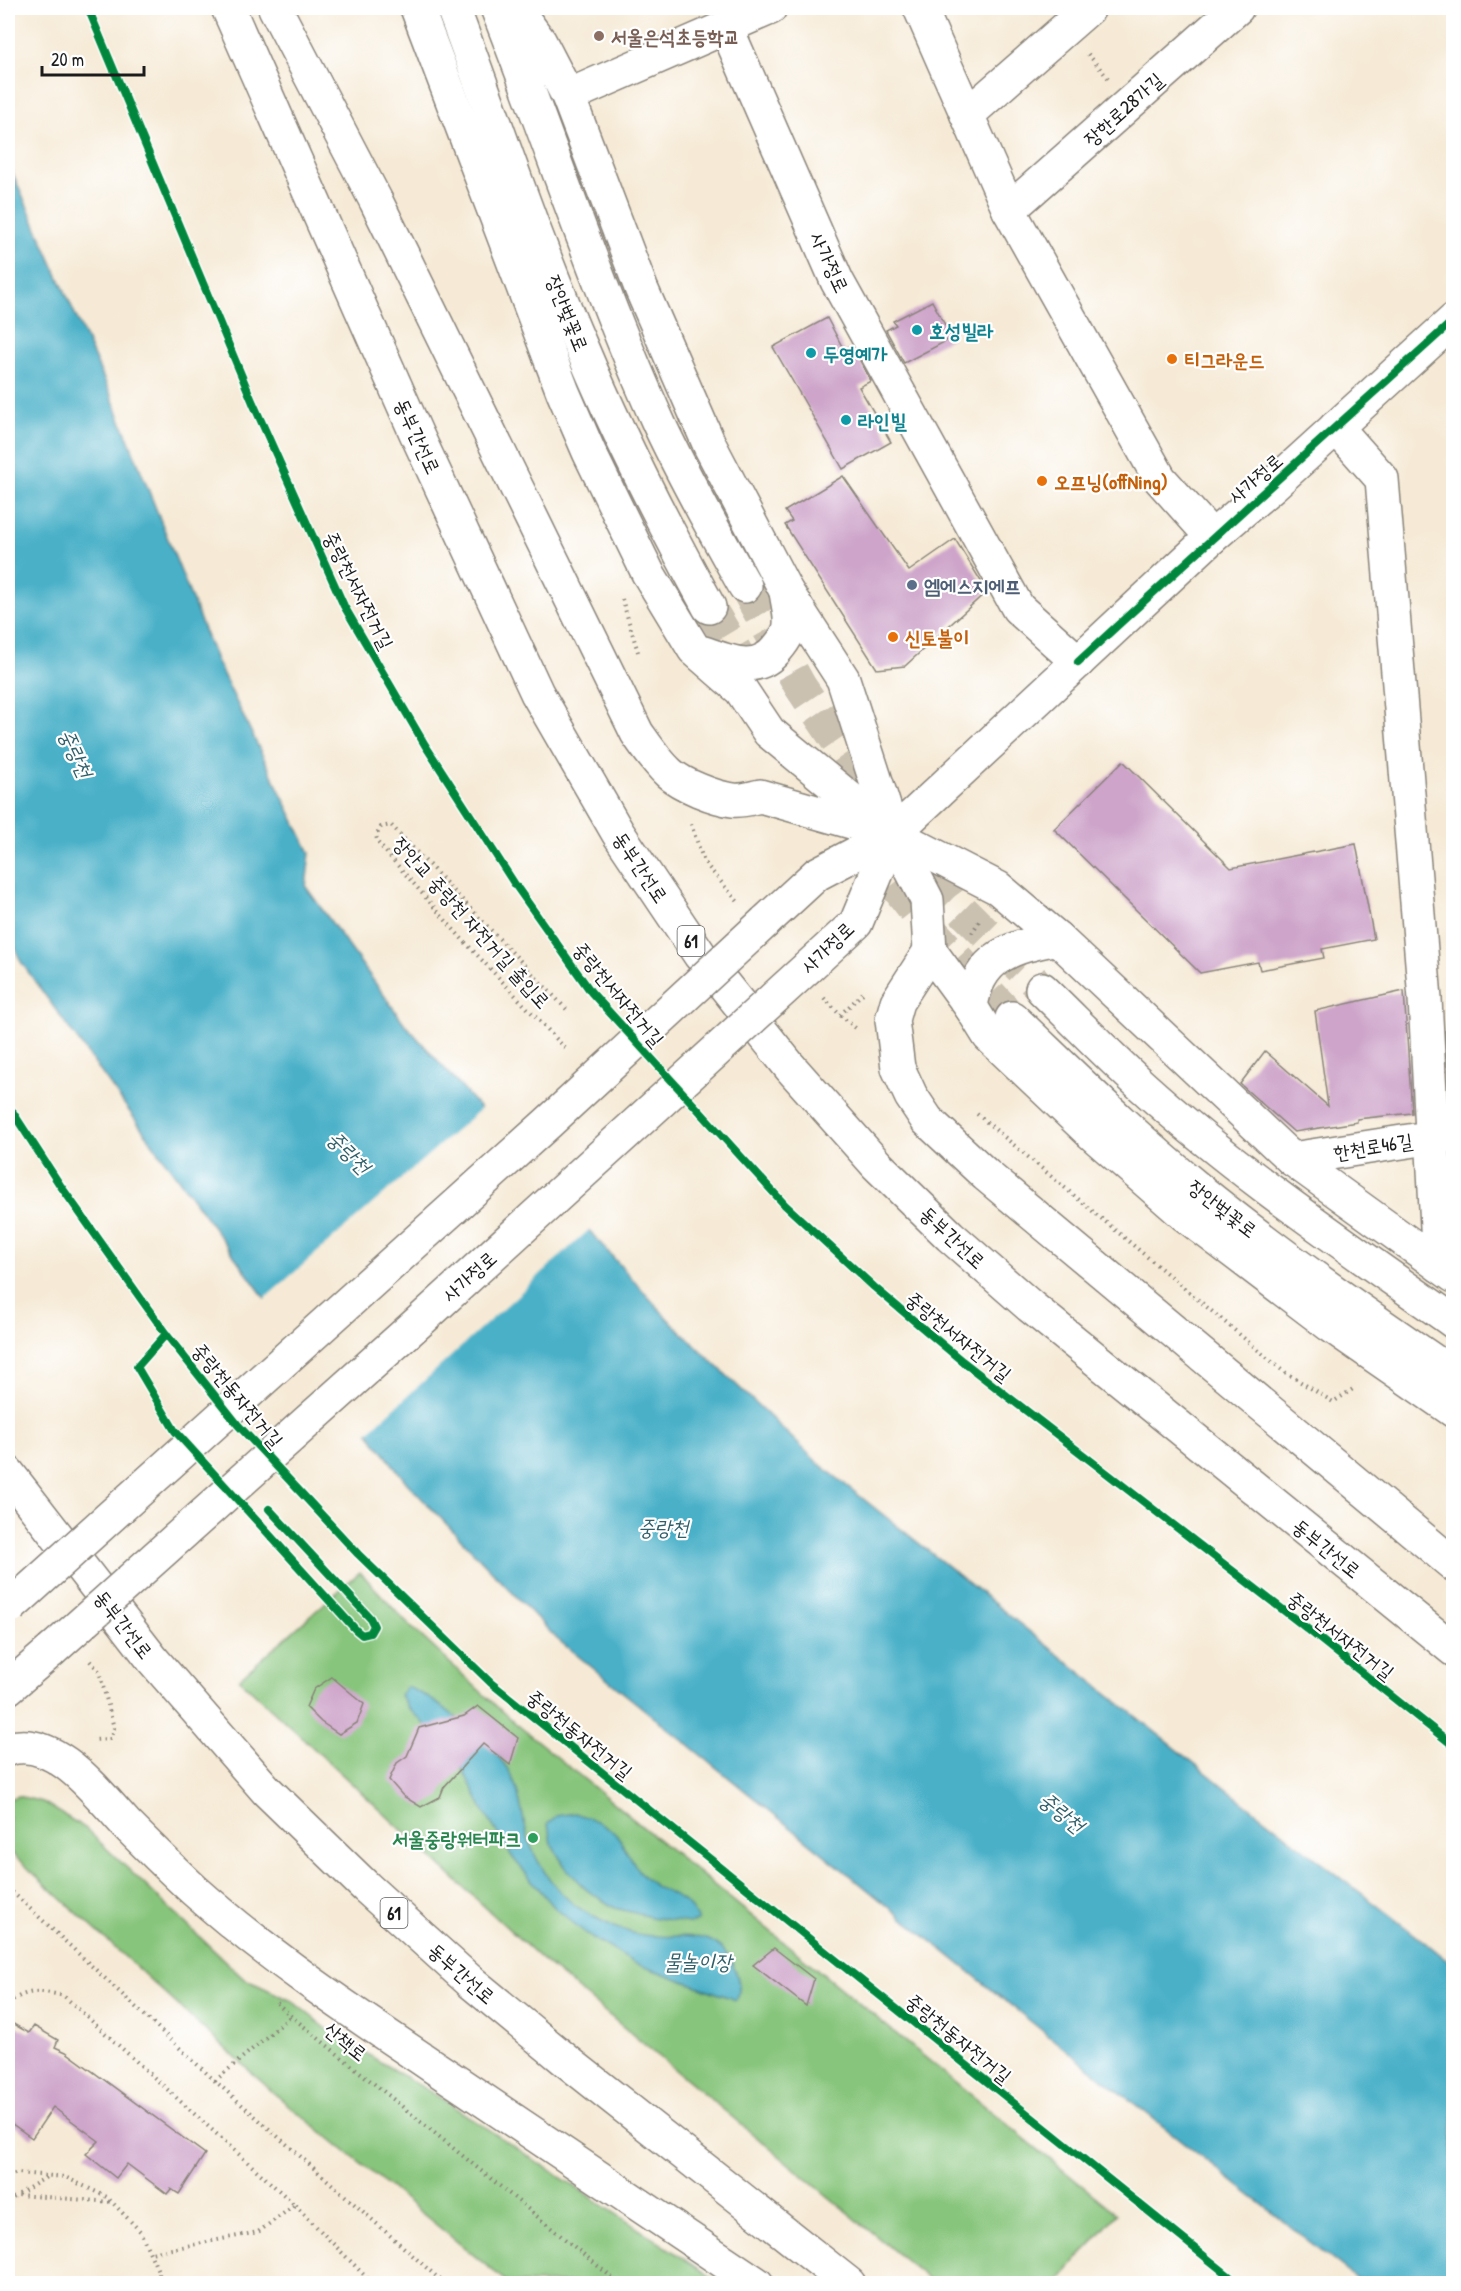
<svg xmlns="http://www.w3.org/2000/svg" width="1461" height="2291" font-family="'Patrick Hand','Poor Story',sans-serif">
<style>
.green{fill:#87c57b;stroke:#52704c;stroke-width:1.5}
.water{fill:#49b0c8;stroke:#326672;stroke-width:1.5}
.pier{fill:#f6ead6}
.building{fill:#cea4ca}
.lines{fill:none;stroke-linecap:round;stroke-linejoin:round}
.tertiary-tunnel{stroke:#cac1b1;stroke-width:33;stroke-dasharray:33 16;stroke-linecap:butt}
.minor-casing{stroke:#898379;stroke-width:36}
.tertiary-casing{stroke:#898379;stroke-width:36}
.secondary-casing{stroke:#898379;stroke-width:36}
.trunk-casing{stroke:#898379;stroke-width:36}
.path{stroke:#898379;stroke-width:4;stroke-dasharray:1.5 4.5;stroke-linecap:butt}
.minor{stroke:#fff;stroke-width:33}
.tertiary{stroke:#fff;stroke-width:33}
.secondary{stroke:#fff;stroke-width:33}
.trunk{stroke:#fff;stroke-width:33}
.secondary-bridge-casing{stroke:#898379;stroke-width:36;stroke-linecap:butt}
.secondary-bridge{stroke:#fff;stroke-width:33}
.cycleway-casing{stroke:#fff;stroke-width:11}
.cycleway{stroke:#00873e;stroke-width:8}
.education-dot{fill:#8d6e63;stroke:#fff;stroke-width:2}
.culture-dot{fill:#0f9aa8;stroke:#fff;stroke-width:2}
.food-dot{fill:#e8710a;stroke:#fff;stroke-width:2}
.service-dot{fill:#5c6f8a;stroke:#fff;stroke-width:2}
.leisure-dot{fill:#2e9e5b;stroke:#fff;stroke-width:2}
.labels{text-anchor:middle;dominant-baseline:central;stroke-width:4.5;stroke-linejoin:round;paint-order:stroke}
.shield{fill:#fff;stroke:#606060;stroke-width:1.5}
.shield-label{font-size:18px;font-weight:bold;fill:#1c1c1c}
.education-label{font-size:20px;font-weight:bold;fill:#785e54;stroke:#fff;text-anchor:start}
.street-label{font-size:20px;fill:#1c1c1c;stroke:#fff}
.culture-label{font-size:20px;font-weight:bold;fill:#0d838f;stroke:#fff;text-anchor:start}
.food-label{font-size:20px;font-weight:bold;fill:#c56008;stroke:#fff;text-anchor:start}
.service-label{font-size:20px;font-weight:bold;fill:#4e5e75;stroke:#fff;text-anchor:start}
.leisure-label{font-size:20px;font-weight:bold;fill:#27864d;stroke:#fff;text-anchor:end}
.water-label{font-size:21px;font-style:italic;fill:#305f69;stroke:#fff}
</style>
<rect width="100%" height="100%" fill="#fff"/>
<filter id="ink" filterUnits="userSpaceOnUse"><feTurbulence type="fractalNoise" baseFrequency=".0167" numOctaves="2"/><feDisplacementMap in="SourceGraphic" scale="12" xChannelSelector="R" yChannelSelector="G"/><feConvolveMatrix kernelMatrix="1 2 1 2 8 2 1 2 1" color-interpolation-filters="sRGB"/></filter>
<filter id="wash" filterUnits="userSpaceOnUse"><feTurbulence type="fractalNoise" baseFrequency=".008" numOctaves="4" result="noise"/><feDisplacementMap in="SourceGraphic" scale="24" xChannelSelector="R" yChannelSelector="G"/><feGaussianBlur stdDeviation="1.35" result="paint"/><feColorMatrix in="noise" values="0 0 0 0 0 0 0 0 0 0 0 0 0 0 0 0 0 1.4 0 .05"/><feComposite in="paint" operator="in"/></filter>
<g filter="url(#wash)">
<rect width="100%" height="100%" fill="#f6ead6"/>
<!-- green -->
<g class="green">
<polygon points="360,1572 405,1621 508,1717 1117,2214 1057,2283 933,2283 541,1959 239,1679"/>
<polygon points="18,1796 43,1802 85,1828 243,1978 292,2001 332,2033 442,2099 721,2283 508,2283 275,2094 8,1850 8,1799"/>
</g>
<!-- water -->
<g class="water">
<polygon points="8,163 110,393 216,660 310,853 306,887 404,1023 668,1319 817,1462 1243,1802 1453,1964 1453,2283 1362,2283 1065,2049 557,1639 407,1483 264,1297 21,962 8,931"/>
<path d="M407,1687C438,1699 498,1747 512,1777C522,1798 522,1822 530,1844C539,1867 558,1894 579,1908C598,1920 619,1931 642,1935C680,1941 718,1923 735,1970C739,1980 742,1991 736,2000L634,1963L588,1935L555,1908L513,1858L486,1815L463,1770L440,1739L407,1707L400,1695Z"/>
<path d="M575,1813C591,1819 610,1824 619,1839C628,1852 633,1867 645,1878C663,1896 689,1894 698,1921L689,1923L651,1917L615,1908L588,1891L566,1868L551,1844L548,1824L556,1816Z"/>
</g>
<!-- pier -->
<polygon class="pier" points="483,1107 591,1228 366,1434 263,1300"/>
<g id="blocks">
<!-- building -->
<g class="building">
<polygon points="932,301 952,338 904,363 886,330 896,325 893,321"/>
<polygon points="827,318 845,352 853,348 871,381 859,387 891,442 843,469 773,347"/>
<polygon points="843,476 909,571 955,539 987,591 905,666 877,669 785,525 792,521 785,511"/>
<polygon points="1123,761 1231,868 1356,844 1374,939 1322,949 1324,958 1260,970 1258,962 1200,973 1054,829"/>
<polygon points="1404,991 1412,1113 1357,1119 1357,1122 1294,1132 1240,1084 1265,1051 1328,1106 1315,1011"/>
<polygon points="1454,1030 1454,1098 1449,1098 1445,1031"/>
<polygon points="332,1677 364,1704 357,1723 339,1734 321,1722 306,1707 314,1689"/>
<polygon points="478,1706 518,1738 510,1765 483,1744 444,1787 440,1797 421,1807 403,1796 389,1780 397,1763 407,1756 419,1728 464,1716"/>
<polygon points="774,1948 814,1979 806,2006 753,1965"/>
<polygon points="8,2021 29,2033 34,2026 58,2040 55,2047 66,2052 205,2154 179,2194 171,2189 167,2194 127,2164 116,2178 86,2154 99,2141 53,2107 32,2138 8,2121"/>
</g>
</g>
</g>
<g filter="url(#ink)">
<use href="#blocks" fill-opacity="0" stroke="#898379" stroke-width="1.5"/>
<g class="lines">
<!-- tertiary-tunnel -->
<g class="tertiary-tunnel">
<polyline points="745,586 800,686 873,794 951,899 1042,989"/>
<polyline points="709,607 754,682"/>
<polyline points="864,845 928,927 1012,1018"/>
</g>
<defs>
<g id="minor">
<polyline points="920,8 1009,210 1160,479 1212,537"/>
<polyline points="726,27 837,281 1018,608 1078,662"/>
<polyline points="568,96 770,8"/>
<polyline points="967,115 1089,8"/>
<polyline points="1009,210 1237,8"/>
<polyline points="1336,427 1382,479 1425,999 1439,1265"/>
</g>
<g id="tertiary">
<path d="M453,8C496,122 534,239 583,351C620,439 663,523 709,607"/>
<path d="M497,8C552,147 598,290 660,426C686,481 715,533 745,586"/>
<path d="M1042,989C1075,1021 1107,1054 1141,1085C1238,1173 1347,1246 1454,1322"/>
<path d="M1012,1018C1072,1075 1131,1134 1196,1187C1278,1254 1366,1315 1454,1375"/>
<polyline points="1292,1159 1454,1134"/>
</g>
<g id="secondary">
<polyline points="417,8 563,392 589,452 648,573 694,649 741,690 769,732 893,834 998,888 1057,938 1292,1159 1454,1276"/>
<polyline points="515,8 540,42 568,96 641,288 710,446 786,591 843,679 893,834 927,900 930,951 971,1007 989,1036 1089,1131 1185,1215 1330,1325 1454,1411"/>
<path d="M704,653C730,662 757,674 777,649C783,642 790,632 790,624C791,614 787,601 786,591"/>
<polyline points="765,922 817,874 893,834 1212,537 1273,485 1454,320"/>
<polyline points="807,968 856,923 893,834"/>
<path d="M971,1007C978,955 1013,947 1057,938"/>
<polyline points="8,1688 51,1651"/>
</g>
<g id="trunk">
<polyline points="228,8 416,433 537,693 618,833 700,955 790,1067 877,1165 950,1236 1030,1306 1454,1650"/>
<path d="M275,8L376,201L637,733C647,747 656,761 669,773C682,785 715,798 733,800C743,801 751,798 760,796L893,834"/>
<polyline points="930,951 897,1002 892,1020 898,1068 911,1096 927,1120 986,1175 1454,1565"/>
<polyline points="8,1473 153,1660 267,1791 366,1887 471,1982 568,2062 849,2284"/>
<path d="M8,1749C55,1734 99,1795 127,1825C149,1847 171,1869 194,1890C276,1963 367,2022 458,2083C557,2150 657,2217 757,2284"/>
</g>
</defs>
<!-- minor casing -->
<use href="#minor" class="minor-casing"/>
<!-- tertiary casing -->
<use href="#tertiary" class="tertiary-casing"/>
<!-- secondary casing -->
<use href="#secondary" class="secondary-casing"/>
<!-- trunk casing -->
<use href="#trunk" class="trunk-casing"/>
<!-- path -->
<g class="path">
<polyline points="1088,54 1108,78"/>
<polyline points="622,599 638,652"/>
<polyline points="691,824 704,862 739,903"/>
<polyline points="972,933 981,918"/>
<polyline points="824,998 840,1015 858,1030"/>
<polyline points="840,1015 864,992"/>
<polyline points="565,1048 462,939 378,843 376,836 381,827 391,825 569,1012"/>
<polyline points="977,1114 1283,1371 1333,1402 1356,1387"/>
<polyline points="90,1661 99,1671 114,1728 110,1739 94,1740"/>
<polyline points="8,1888 215,2081 445,2284"/>
<path d="M8,2003C28,1989 40,1990 64,1996L295,2205L258,2232L151,2253"/>
<polyline points="277,2003 291,2016 620,2284"/>
<polyline points="215,2081 291,2016"/>
<polyline points="8,2176 18,2173 65,2177 107,2197 140,2231 159,2273 160,2284"/>
<polyline points="19,2194 48,2176"/>
<polyline points="8,2201 18,2195 112,2202"/>
<polyline points="295,2205 373,2284"/>
</g>
<!-- minor -->
<use href="#minor" class="minor"/>
<!-- tertiary -->
<use href="#tertiary" class="tertiary"/>
<!-- secondary -->
<use href="#secondary" class="secondary"/>
<!-- trunk -->
<use href="#trunk" class="trunk"/>
<defs>
<g id="secondary-bridge">
<polyline points="11,1606 549,1122 765,922"/>
<polyline points="51,1651 421,1320 807,968"/>
</g>
</defs>
<!-- secondary-bridge casing -->
<use href="#secondary-bridge" class="secondary-bridge-casing"/>
<!-- secondary-bridge -->
<use href="#secondary-bridge" class="secondary-bridge"/>
<defs>
<g id="cycleway">
<polyline points="88,8 253,403 344,606 425,745 514,883 591,992 785,1205 874,1287 962,1361 1300,1623 1454,1746"/>
<path d="M1078,662C1202,547 1328,434 1454,320"/>
<polyline points="8,1105 60,1185 166,1334 238,1425 358,1554 491,1683 1239,2284"/>
<polyline points="166,1334 137,1367 175,1431 356,1630 362,1635 370,1633 374,1626 370,1618 269,1509"/>
</g>
</defs>
<!-- cycleway casing -->
<use href="#cycleway" class="cycleway-casing"/>
<!-- cycleway -->
<use href="#cycleway" class="cycleway"/>
</g>
</g>
<!-- markers -->
<circle class="education-dot" cx="599" cy="36" r="6"/>
<g class="culture-dot">
<circle cx="917" cy="330" r="6"/>
<circle cx="811" cy="353" r="6"/>
<circle cx="846" cy="420" r="6"/>
</g>
<g class="food-dot">
<circle cx="1172" cy="359" r="6"/>
<circle cx="1042" cy="481" r="6"/>
<circle cx="893" cy="637" r="6"/>
</g>
<circle class="service-dot" cx="912" cy="585" r="6"/>
<circle class="leisure-dot" cx="533" cy="1838" r="6"/>
<g class="labels">
<!-- shield labels -->
<g class="shield">
<rect x="677.5" y="926" width="27" height="30" rx="4.5"/>
<rect x="380.5" y="1898" width="27" height="30" rx="4.5"/>
</g>
<g class="shield-label">
<text x="691" y="941">61</text>
<text x="394" y="1913">61</text>
</g>
<!-- education labels -->
<g class="education-label">
<text x="611" y="36">서울은석초등학교</text>
</g>
<!-- street labels -->
<g class="street-label">
<text transform="translate(1123 109) rotate(-42)">장한로28가길</text>
<text transform="translate(830 262) rotate(65)">사가정로</text>
<text transform="translate(568 313) rotate(68)">장안벚꽃로</text>
<text transform="translate(418 436) rotate(65)">동부간선로</text>
<text transform="translate(1255 478) rotate(-41)">사가정로</text>
<text transform="translate(359 590) rotate(63)">중랑천서자전거길</text>
<text transform="translate(641 867) rotate(56)">동부간선로</text>
<text transform="translate(472 922) rotate(48)">장안교 중랑천 자전거길 출입로</text>
<text transform="translate(827 947) rotate(-44)">사가정로</text>
<text transform="translate(619 994) rotate(50)">중랑천서자전거길</text>
<text transform="translate(1373 1146) rotate(-9)">한천로46길</text>
<text transform="translate(1223 1208) rotate(38)">장안벚꽃로</text>
<text transform="translate(953 1237) rotate(43)">동부간선로</text>
<text transform="translate(469 1276) rotate(-42)">사가정로</text>
<text transform="translate(959 1336) rotate(39)">중랑천서자전거길</text>
<text transform="translate(238 1395) rotate(50)">중랑천동자전거길</text>
<text transform="translate(1327 1548) rotate(39)">동부간선로</text>
<text transform="translate(124 1624) rotate(52)">동부간선로</text>
<text transform="translate(1341 1635) rotate(38)">중랑천서자전거길</text>
<text transform="translate(580 1734) rotate(39)">중랑천동자전거길</text>
<text transform="translate(462 1973) rotate(41)">동부간선로</text>
<text transform="translate(959 2038) rotate(39)">중랑천동자전거길</text>
<text transform="translate(346 2041) rotate(39)">산책로</text>
</g>
<!-- culture labels -->
<g class="culture-label">
<text x="929" y="330">호성빌라</text>
<text x="823" y="353">두영예가</text>
<text x="858" y="420">라인빌</text>
</g>
<!-- food labels -->
<g class="food-label">
<text x="1184" y="359">티그라운드</text>
<text x="1054" y="481">오프닝(offNing)</text>
<text x="905" y="637">신토불이</text>
</g>
<!-- service labels -->
<g class="service-label">
<text x="924" y="585">엠에스지에프</text>
</g>
<!-- leisure labels -->
<g class="leisure-label">
<text x="521" y="1838">서울중랑워터파크</text>
</g>
<!-- water labels -->
<g class="water-label">
<text transform="translate(76 753) rotate(65)">중랑천</text>
<text transform="translate(349 1152) rotate(45)">중랑천</text>
<text x="663" y="1527">중랑천</text>
<text transform="translate(1062 1812) rotate(39)">중랑천</text>
<text x="698" y="1961">물놀이장</text>
</g>
</g>
<!-- margin -->
<rect width="1461" height="2291" fill="none" stroke="#fff" stroke-width="30"/>
<!-- scale -->
<path d="M42 66v9h102v-9" fill="none" stroke="#1c1c1c" stroke-width="3"/>
<text x="51" y="66" font-size="18" fill="#1c1c1c" stroke="#ffffff" stroke-width="4.5" paint-order="stroke">20 m</text>
</svg>
